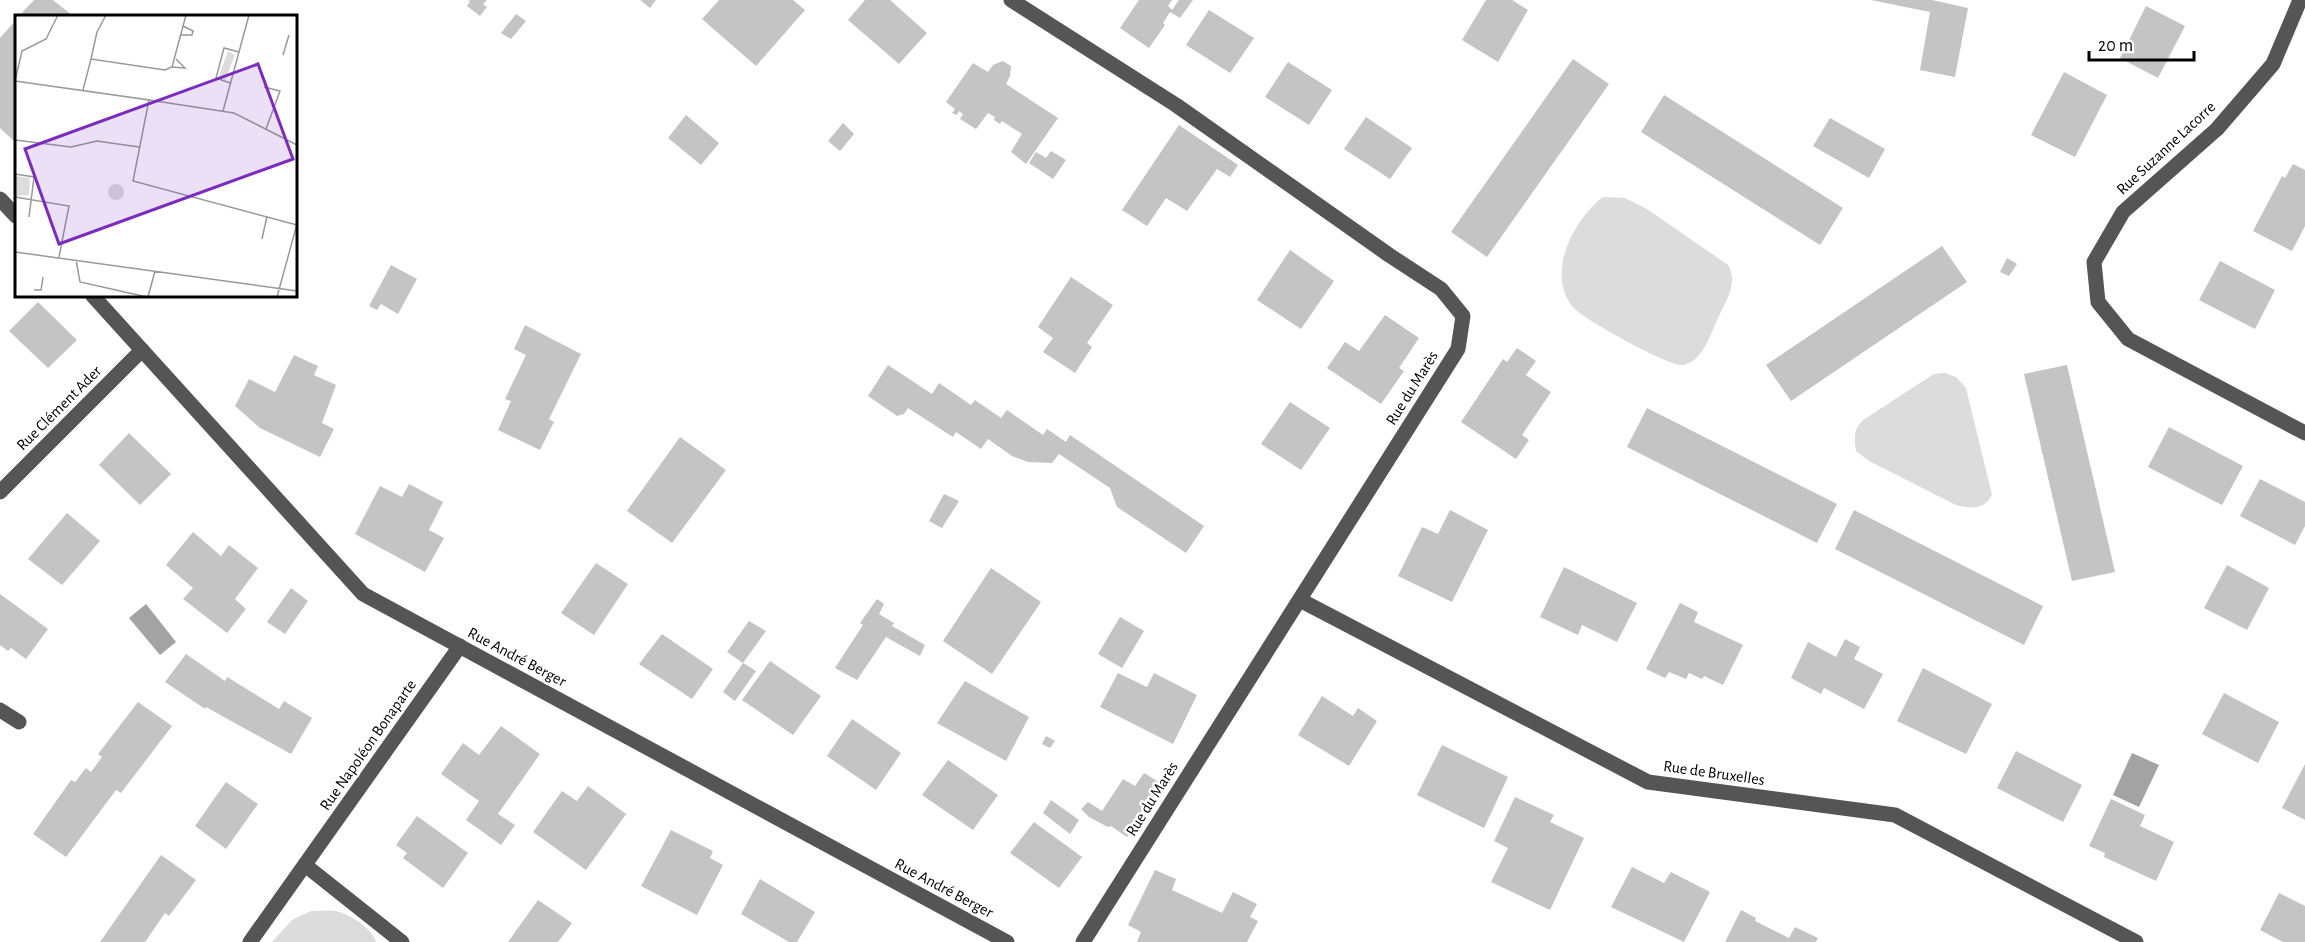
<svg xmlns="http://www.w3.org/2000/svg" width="2305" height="942" font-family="'Alegreya Sans',sans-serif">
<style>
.green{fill:#dcdcdc}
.water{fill:#a3a3a3}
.building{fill:#c4c4c4}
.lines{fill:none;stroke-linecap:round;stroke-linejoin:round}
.minor{stroke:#555;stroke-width:15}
.labels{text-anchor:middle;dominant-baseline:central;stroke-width:5;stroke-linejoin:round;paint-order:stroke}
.street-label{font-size:16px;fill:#000;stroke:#fff}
.inset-road{fill:none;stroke:#999;stroke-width:1.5}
.view{fill:#7b2cbf;fill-opacity:0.15;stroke:#7b2cbf;stroke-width:3}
.inset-edge{fill:none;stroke:#000;stroke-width:3}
</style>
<rect width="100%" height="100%" fill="#fff"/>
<!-- green -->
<g class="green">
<path d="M1603,197L1625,198L1647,209L1728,265C1738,282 1727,299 1719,316C1712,330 1706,353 1691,362C1688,363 1686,365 1682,365C1668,366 1585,320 1574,308C1544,275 1574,219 1603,197Z"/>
<path d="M1945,373L1956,377L1966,388L1992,495C1984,510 1971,509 1956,505L1869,461L1856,451C1854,438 1853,430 1863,420L1934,374Z"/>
<path d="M311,911C319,911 328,910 335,911C350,914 372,928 376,942H272L292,920Z"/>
</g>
<!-- water -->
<g class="water">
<polygon points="146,604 176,642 160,655 129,618"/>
<polygon points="2132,753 2159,765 2139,807 2113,795"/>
</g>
<!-- building -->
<g class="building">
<polygon points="34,0 53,0 73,16 19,16"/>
<polygon points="468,0 487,0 483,4 487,7 480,16 467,6 470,1"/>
<polygon points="640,0 656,0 650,8"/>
<polygon points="719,0 793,0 805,10 756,66 702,19"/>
<polygon points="865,0 890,0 927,33 899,64 848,20"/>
<polygon points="1139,0 1172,0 1168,6 1172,10 1179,0 1193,0 1180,18 1170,12 1163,23 1165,25 1149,48 1120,28"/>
<polygon points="1486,0 1512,0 1528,10 1498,62 1462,40"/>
<polygon points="1871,0 1932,0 1968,8 1955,77 1920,70 1930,12"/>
<polygon points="2146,6 2185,26 2158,78 2120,58"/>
<polygon points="1209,10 1254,38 1230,73 1186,45"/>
<polygon points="516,14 526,21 511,39 501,33"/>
<polygon points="16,20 16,143 0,128 0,38"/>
<polygon points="1573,59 1609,84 1487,257 1451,232"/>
<polygon points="1003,61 1011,66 1010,76 1006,84 1058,118 1026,164 1011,152 1022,134 1002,121 1000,124 994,120 995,117 988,113 976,129 960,119 963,114 959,111 957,115 952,113 955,109 946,102 973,63 988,72 993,65"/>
<polygon points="1288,62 1332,90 1309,125 1265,97"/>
<polygon points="2064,72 2107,95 2075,157 2031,135"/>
<polygon points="1664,95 1843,208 1820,245 1641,132"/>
<polygon points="686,115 719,143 701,165 668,138"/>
<polygon points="1366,117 1412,148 1390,179 1344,149"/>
<polygon points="1830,118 1885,149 1869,178 1813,146"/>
<polygon points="843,123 854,134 840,151 828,141"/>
<polygon points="1179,125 1238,165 1230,177 1217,169 1187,211 1166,198 1147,226 1122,210"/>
<polygon points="1051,151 1066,160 1053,179 1029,163 1036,152 1046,158"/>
<polygon points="2293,164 2305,170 2305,226 2292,251 2253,231 2282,176 2285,178"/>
<polygon points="1942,246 1967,282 1791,401 1766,365"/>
<polygon points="1290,250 1334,281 1301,329 1257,300"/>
<polygon points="2007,258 2017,264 2009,276 2000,272"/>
<polygon points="2220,261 2275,290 2255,329 2199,300"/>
<polygon points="391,265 417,279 398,314 381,304 377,310 369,306"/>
<polygon points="1071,277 1113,305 1087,343 1092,347 1075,373 1043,352 1053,338 1038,327"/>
<polygon points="38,302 77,340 48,368 9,331"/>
<polygon points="1385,315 1419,338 1399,368 1404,371 1381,404 1327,368 1345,342 1359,351"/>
<polygon points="525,325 581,354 549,419 554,422 540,450 498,430 511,401 505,399 526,355 514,349"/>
<polygon points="1517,348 1536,361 1526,375 1551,392 1522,435 1529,440 1516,459 1461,422 1503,359 1507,362"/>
<polygon points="294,355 318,366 314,375 336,385 322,423 334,429 320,457 260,428 235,406 249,379 275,392"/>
<polygon points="888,365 932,394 939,383 971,405 975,400 1001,418 1007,410 1043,435 1047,429 1066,442 1070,435 1204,526 1186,553 1117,507 1110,488 1059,454 1052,463 1028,462 1012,456 988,439 981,449 956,432 953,437 908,408 904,414 897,416 868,396"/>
<polygon points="2067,365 2115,572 2072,581 2024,374"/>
<polygon points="1290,402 1330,428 1301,470 1261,444"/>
<polygon points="1647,408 1837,504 1817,543 1627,447"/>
<polygon points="2169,427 2243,466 2222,505 2148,467"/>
<polygon points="129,433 171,474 140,505 99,465"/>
<polygon points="680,437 726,470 672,543 627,511"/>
<polygon points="2260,479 2305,502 2305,526 2295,545 2240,516"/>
<polygon points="409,484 443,502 429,530 444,538 425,572 355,534 380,486 402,497"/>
<polygon points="944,494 959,501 942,528 929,521"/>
<polygon points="1450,510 1488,530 1452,602 1398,576 1422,527 1438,534"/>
<polygon points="1854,510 2043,606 2024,645 1835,549"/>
<polygon points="67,513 100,541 62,585 28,559"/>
<polygon points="193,532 221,556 229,545 258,568 235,599 246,609 227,633 183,599 193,588 166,565"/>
<polygon points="596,563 628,584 594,635 561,613"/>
<polygon points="2227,565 2269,588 2247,630 2204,608"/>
<polygon points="1564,567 1637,603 1617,642 1582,625 1578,635 1540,617"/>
<polygon points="991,568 1041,602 992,674 943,641"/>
<polygon points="291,588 308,601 285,634 267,622"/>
<polygon points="0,594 48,629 26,659 11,648 8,651 0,645"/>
<polygon points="877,599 884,604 879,614 894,623 892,626 925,645 920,656 886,637 857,680 835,668 863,625 860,623"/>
<polygon points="1680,603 1698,612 1694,622 1743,645 1723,685 1704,676 1702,679 1689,673 1686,679 1669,672 1665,678 1646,669"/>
<polygon points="1120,617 1144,631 1122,668 1098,654"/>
<polygon points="749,621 766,631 743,663 727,652"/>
<polygon points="662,634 713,669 692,699 639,664"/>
<polygon points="1845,639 1860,647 1854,659 1883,674 1864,709 1824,688 1821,694 1791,678 1808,642 1836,657"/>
<polygon points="186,654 225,681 227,677 279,709 284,701 312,718 291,754 206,707 205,709 165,682"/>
<polygon points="770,661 821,696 793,735 742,700"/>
<polygon points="743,663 756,671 735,701 723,692"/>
<polygon points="1923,668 1992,704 1966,754 1897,721"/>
<polygon points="1118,673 1147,687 1154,673 1197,695 1173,744 1100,707"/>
<polygon points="965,681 1029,717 1006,761 937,723"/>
<polygon points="2224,693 2279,722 2258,763 2202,734"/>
<polygon points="1322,696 1353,716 1358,708 1377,721 1349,766 1298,735"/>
<polygon points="138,702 172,726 121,793 116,790 66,857 33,834 71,780 75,782 86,768 91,772 102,757 98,754"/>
<polygon points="852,719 901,753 876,790 827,756"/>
<polygon points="501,726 540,754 498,814 515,825 501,845 466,820 479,801 441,774 463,743 479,755"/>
<polygon points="1046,736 1055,741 1050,748 1042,744"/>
<polygon points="1442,745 1508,777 1484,828 1417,795"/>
<polygon points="2016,751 2082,785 2063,822 1997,788"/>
<polygon points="948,760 998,795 973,830 922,795"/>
<polygon points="2305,764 2305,820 2282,808"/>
<polygon points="1144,773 1162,784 1127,837 1111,826 1108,827 1089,817 1081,809 1088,802 1102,811 1123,779 1135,786"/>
<polygon points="226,782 258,804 226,849 195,826"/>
<polygon points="588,786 626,814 586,870 533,832 562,791 577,801"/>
<polygon points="1515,797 1554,815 1550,822 1584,838 1550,910 1491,882 1508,848 1494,841"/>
<polygon points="2111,799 2145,815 2140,826 2174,842 2156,881 2104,857 2105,853 2089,846"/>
<polygon points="1051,800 1079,820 1070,834 1043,813"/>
<polygon points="417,816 468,853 443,888 403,858 407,853 396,845"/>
<polygon points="1034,822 1082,857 1059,888 1010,853"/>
<polygon points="671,830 713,851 710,858 723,865 697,915 641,886"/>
<polygon points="161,855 196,880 169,916 165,913 145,942 100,942"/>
<polygon points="1632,867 1664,883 1671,872 1710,892 1684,942 1611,907"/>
<polygon points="1155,870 1176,879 1172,890 1222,913 1233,892 1257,904 1250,917 1258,921 1247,942 1137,942 1141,932 1128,925"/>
<polygon points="760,879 815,912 797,942 789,942 741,914"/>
<polygon points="2279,893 2305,906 2305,942 2283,942 2260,930"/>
<polygon points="538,900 572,923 558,942 508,942"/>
<polygon points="1741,910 1756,918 1755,921 1789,938 1795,927 1818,938 1816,942 1725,942"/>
</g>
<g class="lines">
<!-- minor -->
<g class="minor">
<polyline points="1011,0 1176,105 1389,255 1441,289 1463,316 1458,349 1083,942"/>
<polyline points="2300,0 2273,64 2217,129 2123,212 2094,262 2098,302 2128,339 2305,433"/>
<polyline points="0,199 16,216"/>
<polyline points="93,296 363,594 1007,942"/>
<polyline points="0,492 142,350"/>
<polyline points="1300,600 1648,782 1895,815 2136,942"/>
<polyline points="0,710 19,722"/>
<polyline points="305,865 402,942"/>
<polyline points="250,942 460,646"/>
</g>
</g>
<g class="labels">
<!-- street labels -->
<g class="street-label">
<text transform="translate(2166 148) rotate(-43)">Rue Suzanne Lacorre</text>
<text transform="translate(1412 388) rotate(-58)">Rue du Marès</text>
<text transform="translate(59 408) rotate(-45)">Rue Clément Ader</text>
<text transform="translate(517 657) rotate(28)">Rue André Berger</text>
<text transform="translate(368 745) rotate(-55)">Rue Napoléon Bonaparte</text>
<text transform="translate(1714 773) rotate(8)">Rue de Bruxelles</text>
<text transform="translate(1152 799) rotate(-58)">Rue du Marès</text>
<text transform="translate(944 888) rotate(28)">Rue André Berger</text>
</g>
</g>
<!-- overview -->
<g transform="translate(15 15)">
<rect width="282" height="282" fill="#fff"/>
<path d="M213,36L220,40L210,65L204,61ZM0,161L15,163L14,180L0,181ZM93 177a8 8 0 1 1 16 0a8 8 0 1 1-16 0Z" fill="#dcdcdc"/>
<path class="inset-road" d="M166,20H177L178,16L168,11M268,40L274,20M76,44L82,17L91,0M157,52L170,53L161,44M0,66L134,85L118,166L282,210M0,66L7,36L31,24L43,0M215,68L201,63L209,33L224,37M249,72L265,76L251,114M68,75L76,44L150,55L157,52L171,0M134,85L219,98L282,130M208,96L234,0M0,125L56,132L82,126L124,132M0,159L19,162L14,202M0,182L54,191L44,242M247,224L252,201M0,237L282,276M61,245L65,267L132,282M19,275H26L28,262M133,282L140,256M262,282L282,209"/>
<path class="view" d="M243,49L278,144L44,229L10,134Z"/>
<rect width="282" height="282" class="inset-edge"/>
</g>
<!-- scale -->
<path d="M2089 51v9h105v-9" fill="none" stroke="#000000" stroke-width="3"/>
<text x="2098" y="51" font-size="18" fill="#000000" stroke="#ffffff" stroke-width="4.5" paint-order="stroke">20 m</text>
</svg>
